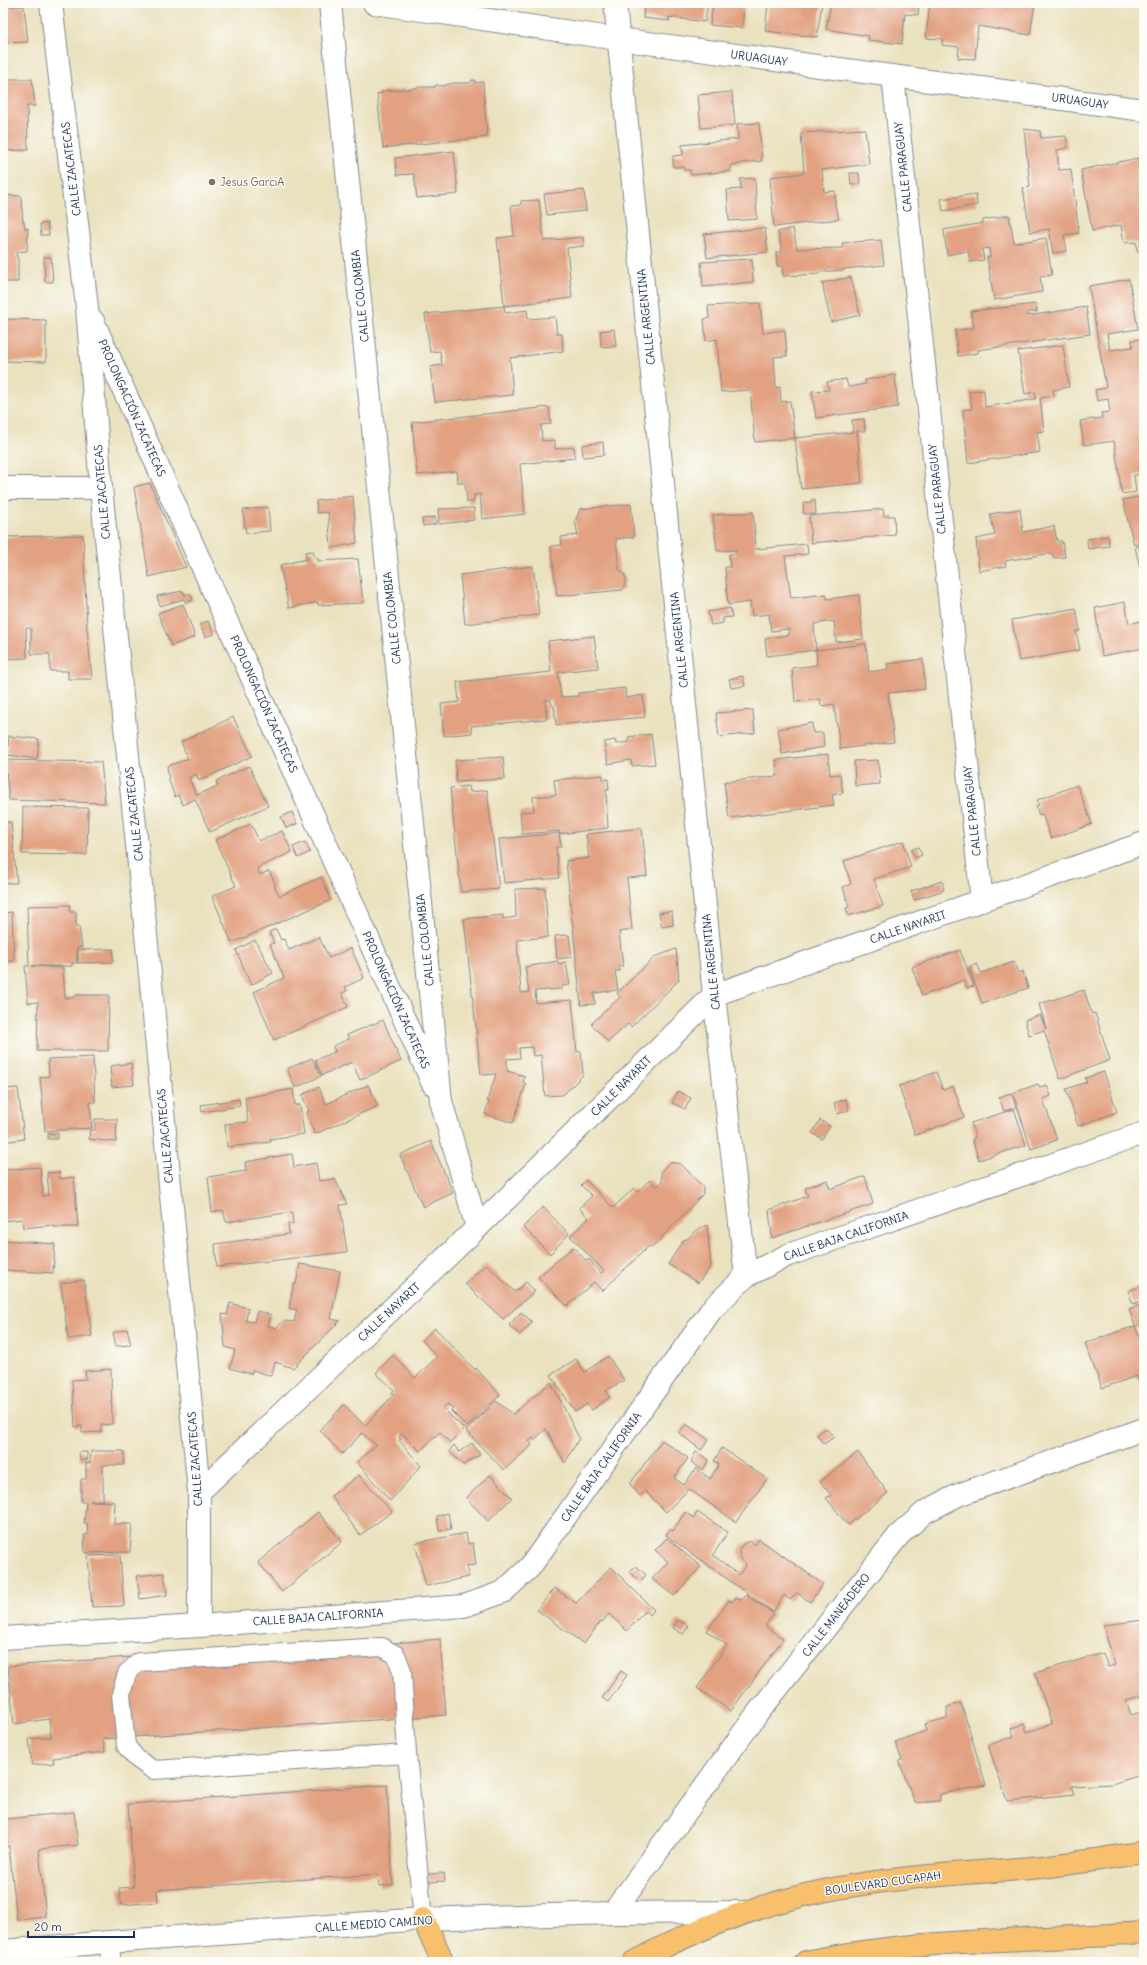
<svg xmlns="http://www.w3.org/2000/svg" width="1147" height="1965" font-family="Delius,sans-serif">
<style>
.building{fill:#e2a181}
.lines{fill:none;stroke-linecap:round;stroke-linejoin:round}
.lane-casing{stroke:#82888e;stroke-width:20}
.street-casing{stroke:#82888e;stroke-width:24}
.primary-casing{stroke:#82888e;stroke-width:24}
.lane{stroke:#fff;stroke-width:18}
.street{stroke:#fff;stroke-width:22}
.primary{stroke:#f8bf6c;stroke-width:22}
.education-dot{fill:#8d6e63;stroke:#fdfcf7;stroke-width:1.5}
.labels{text-anchor:middle;dominant-baseline:central;stroke-width:3;stroke-linejoin:round;paint-order:stroke}
.street-label{font-size:11px;fill:#1b2f5e;stroke:#fdfcf7}
.education-label{font-size:11px;fill:#785e54;stroke:#fdfcf7;text-anchor:start}
</style>
<rect width="100%" height="100%" fill="#fdfcf7"/>
<filter id="ink" filterUnits="userSpaceOnUse"><feTurbulence type="fractalNoise" baseFrequency=".025" numOctaves="2"/><feDisplacementMap in="SourceGraphic" scale="8" xChannelSelector="R" yChannelSelector="G"/><feConvolveMatrix kernelMatrix="1 2 1 2 8 2 1 2 1" color-interpolation-filters="sRGB"/></filter>
<filter id="wash" filterUnits="userSpaceOnUse"><feTurbulence type="fractalNoise" baseFrequency=".012" numOctaves="4" result="noise"/><feDisplacementMap in="SourceGraphic" scale="16" xChannelSelector="R" yChannelSelector="G"/><feGaussianBlur stdDeviation="0.9" result="paint"/><feColorMatrix in="noise" values="0 0 0 0 0 0 0 0 0 0 0 0 0 0 0 0 0 1.4 0 .05"/><feComposite in="paint" operator="in"/></filter>
<g filter="url(#wash)">
<rect width="100%" height="100%" fill="#eae1be"/>
<g id="blocks">
<!-- building -->
<g class="building">
<polygon points="644,3 708,3 705,22 669,17 669,21 643,18"/>
<polygon points="713,3 742,3 744,5 742,28 710,25"/>
<polygon points="768,3 822,3 817,37 765,31"/>
<polygon points="831,3 919,3 918,15 905,14 902,44 868,40 869,36 826,29"/>
<polygon points="930,3 965,3 964,7 980,9 981,3 1035,3 1030,35 978,26 975,59 958,58 959,47 942,45 942,39 926,38"/>
<polygon points="24,6 28,42 3,43 5,7"/>
<polygon points="3,79 32,79 35,106 27,106 28,150 3,151"/>
<polygon points="472,80 475,80 475,83 483,82 487,137 383,148 377,94 382,93 382,91 400,90 401,89 406,89 406,90 419,87 435,87 436,85 442,86 454,83 470,83"/>
<polygon points="732,92 735,125 701,128 698,95"/>
<polygon points="759,123 762,161 740,163 741,164 731,165 731,171 691,175 690,170 684,170 684,167 673,167 673,156 683,155 682,145 738,139 737,124"/>
<polygon points="865,129 869,164 822,170 824,192 835,191 835,206 839,219 774,227 770,177 804,173 801,133"/>
<polygon points="1024,129 1040,131 1041,138 1066,136 1068,148 1057,150 1059,170 1071,169 1079,233 1064,235 1067,251 1053,253 1049,229 1030,232 1023,188 1030,187"/>
<polygon points="454,151 458,194 417,198 414,174 397,175 395,158"/>
<polygon points="1138,158 1144,200 1144,250 1137,251 1136,242 1124,243 1121,225 1092,231 1081,170"/>
<polygon points="850,173 859,173 860,184 851,185"/>
<polygon points="755,178 757,219 729,221 727,190 741,189 740,179"/>
<polygon points="584,190 586,211 547,215 544,194"/>
<polygon points="976,194 977,205 943,211 941,199"/>
<polygon points="3,195 21,196 23,222 24,222 25,229 28,228 27,251 16,252 17,258 18,258 18,282 3,282"/>
<polygon points="539,200 544,241 583,237 584,246 567,248 572,298 504,306 505,313 527,310 528,319 555,317 557,334 562,334 563,351 510,358 513,395 435,402 430,367 442,365 440,351 430,352 425,314 504,306 497,238 514,236 511,206 521,205 521,201"/>
<polygon points="1009,215 1014,243 1046,238 1052,275 1040,276 1042,292 994,300 987,257 990,257 989,248 982,249 984,260 970,262 968,251 947,255 944,230 983,223 983,220"/>
<polygon points="47,223 49,235 41,235 40,224"/>
<polygon points="765,228 768,252 707,258 704,234"/>
<polygon points="793,228 797,249 843,248 842,243 881,240 884,265 844,269 844,270 819,272 819,274 783,276 782,266 777,266 776,252 782,252 778,232"/>
<polygon points="44,257 51,257 53,282 45,282"/>
<polygon points="752,259 753,282 703,287 701,262"/>
<polygon points="851,277 860,315 831,322 822,283"/>
<polygon points="1129,279 1138,329 1107,334 1110,350 1133,347 1132,340 1144,339 1144,479 1142,474 1134,475 1136,492 1122,494 1114,441 1084,445 1080,421 1102,418 1101,413 1110,412 1108,399 1097,401 1095,390 1106,388 1089,286"/>
<polygon points="760,303 763,333 785,330 787,356 774,357 776,388 780,387 781,402 790,401 795,438 755,442 750,390 721,392 717,339 706,341 704,319 709,318 708,306"/>
<polygon points="1036,304 1037,312 1028,312 1028,316 1086,307 1090,334 978,350 978,353 958,356 955,330 974,328 971,311"/>
<polygon points="3,319 46,320 46,362 3,361"/>
<polygon points="614,329 616,346 601,347 600,331"/>
<polygon points="1063,345 1069,387 1053,390 1054,396 1040,398 1044,431 1037,432 1040,452 968,463 963,410 972,409 969,391 984,390 985,407 1036,399 1035,392 1025,394 1018,351"/>
<polygon points="895,375 898,407 816,418 812,391 829,390 827,382 846,379 848,387 866,384 865,380"/>
<polygon points="549,407 551,424 541,425 542,441 555,440 555,449 574,447 575,458 520,464 525,514 482,519 480,494 474,495 474,502 467,502 465,483 458,483 457,471 417,475 412,422"/>
<polygon points="864,419 865,431 857,431 862,483 801,489 795,438 853,432 852,420"/>
<polygon points="603,442 604,455 583,457 582,445"/>
<polygon points="150,483 186,567 149,577 134,487"/>
<polygon points="353,496 357,543 331,548 328,512 317,513 316,501"/>
<polygon points="1144,496 1144,543 1134,545 1123,500"/>
<polygon points="811,500 815,500 816,514 804,514 803,503 811,502"/>
<polygon points="631,504 634,537 616,539 619,570 623,573 626,579 623,590 557,596 551,546 562,545 561,537 578,535 575,522 580,509"/>
<polygon points="268,507 270,531 246,533 243,510"/>
<polygon points="474,508 474,520 439,524 438,509"/>
<polygon points="883,509 884,516 894,516 895,535 811,543 809,516"/>
<polygon points="1020,509 1023,532 1054,526 1057,541 1062,541 1065,557 1053,558 1052,553 1005,561 1006,566 979,571 976,539 995,535 990,514"/>
<polygon points="753,512 756,549 807,544 808,554 785,556 791,598 826,594 827,599 859,595 863,639 836,642 834,621 814,624 816,650 767,656 765,638 789,635 789,629 771,631 769,614 752,616 750,602 728,605 725,567 730,567 729,554 736,554 736,550 717,551 713,515"/>
<polygon points="435,517 436,524 423,526 422,519"/>
<polygon points="83,535 87,628 92,679 68,679 68,671 50,671 50,654 31,654 31,628 26,628 27,658 3,659 3,537"/>
<polygon points="1108,536 1109,546 1088,549 1087,539"/>
<polygon points="1144,546 1144,581 1143,581 1135,547"/>
<polygon points="313,551 315,558 318,558 318,561 358,559 363,603 318,605 318,602 289,608 280,565 307,559 305,552"/>
<polygon points="533,566 539,615 465,624 460,575"/>
<polygon points="183,591 185,595 190,593 193,600 186,603 184,599 160,606 157,596"/>
<polygon points="1125,602 1129,624 1141,621 1144,648 1102,656 1095,608"/>
<polygon points="183,604 195,637 171,646 158,613"/>
<polygon points="730,608 732,617 723,618 723,623 711,625 708,612"/>
<polygon points="1076,608 1080,631 1076,631 1080,650 1019,661 1012,620"/>
<polygon points="208,621 214,634 205,637 200,624"/>
<polygon points="594,636 598,668 558,672 561,697 578,696 578,693 625,688 626,698 643,695 645,717 556,725 554,706 552,706 551,700 545,700 547,719 471,726 472,733 444,736 441,704 459,702 457,682 551,672 548,641"/>
<polygon points="866,644 869,672 888,669 887,664 923,659 925,689 888,693 894,742 840,749 834,704 821,706 820,699 795,702 792,668 817,665 816,650"/>
<polygon points="743,676 745,686 731,688 729,679"/>
<polygon points="753,710 755,733 719,737 716,713"/>
<polygon points="233,717 252,756 199,781 196,774 189,778 193,788 197,795 218,786 216,781 249,766 268,806 210,832 195,799 183,805 178,795 175,797 169,781 167,766 188,759 181,742"/>
<polygon points="812,723 813,733 823,733 824,747 782,754 778,729"/>
<polygon points="651,734 655,764 632,766 631,760 608,764 604,742 615,740 616,744 629,742 628,737"/>
<polygon points="9,736 39,739 37,759 7,755"/>
<polygon points="828,754 830,775 840,774 843,793 832,795 834,805 729,818 724,782 777,776 776,760"/>
<polygon points="503,757 505,779 456,782 455,760"/>
<polygon points="5,760 101,762 105,803 9,800"/>
<polygon points="878,760 880,784 855,786 854,761"/>
<polygon points="603,775 603,780 608,779 609,790 606,790 608,828 559,834 559,831 522,834 520,812 534,811 533,797 556,795 554,780"/>
<polygon points="1077,785 1092,824 1051,839 1042,814 1039,815 1036,806 1039,805 1037,800"/>
<polygon points="469,786 470,792 487,790 499,889 461,892 450,788"/>
<polygon points="23,807 88,808 87,855 22,854"/>
<polygon points="292,812 297,824 286,828 281,817"/>
<polygon points="3,822 11,822 17,883 5,883"/>
<polygon points="251,824 259,841 282,831 292,852 257,868 260,875 269,871 276,885 274,886 280,896 321,877 331,900 232,943 212,896 236,886 215,840"/>
<polygon points="642,828 647,876 627,878 632,930 619,932 623,966 619,966 620,971 615,971 618,990 594,993 595,1004 581,1005 566,861 589,858 586,834"/>
<polygon points="559,833 561,847 556,847 559,878 504,883 499,839"/>
<polygon points="903,841 911,867 874,879 883,906 848,916 846,908 849,907 843,887 851,884 844,861"/>
<polygon points="305,842 310,852 298,858 293,847"/>
<polygon points="918,847 922,855 915,858 911,850"/>
<polygon points="942,881 944,890 914,900 911,891"/>
<polygon points="545,888 548,937 517,940 521,993 529,992 525,967 558,961 558,964 566,962 570,985 562,986 562,989 535,991 536,1003 572,1000 577,1052 581,1051 583,1075 563,1095 545,1096 541,1055 533,1056 532,1047 519,1048 520,1058 507,1059 507,1071 525,1076 523,1082 526,1084 513,1123 485,1114 489,1101 487,1101 496,1074 481,1075 464,919 503,915 503,919 516,917 515,889"/>
<polygon points="70,905 70,912 76,912 76,926 79,926 82,947 77,948 77,963 72,963 72,966 32,966 63,968 65,998 73,998 76,995 109,995 108,1051 37,1051 38,1002 28,1003 25,966 29,966 27,906"/>
<polygon points="672,911 673,925 662,927 659,913"/>
<polygon points="12,912 14,961 3,962 3,913"/>
<polygon points="276,929 281,940 284,939 289,950 319,937 329,958 351,948 364,978 345,987 347,991 342,993 348,1007 274,1040 254,992 284,978 270,944 274,943 269,932"/>
<polygon points="569,935 572,957 557,959 555,936"/>
<polygon points="255,940 273,973 251,985 236,950"/>
<polygon points="113,949 113,962 78,963 78,950"/>
<polygon points="676,949 679,980 631,1027 628,1024 608,1042 591,1024 620,997 617,993 655,957"/>
<polygon points="960,950 974,986 967,988 964,980 922,996 912,967"/>
<polygon points="1014,962 1018,973 1023,971 1028,988 982,1003 969,967 977,964 981,973"/>
<polygon points="1084,990 1092,1014 1095,1013 1110,1060 1060,1079 1044,1030 1029,1035 1025,1020 1040,1015 1046,1029 1039,1004"/>
<polygon points="383,1020 401,1061 360,1080 352,1062 322,1075 315,1060 335,1052 333,1046 349,1039 347,1035"/>
<polygon points="93,1057 95,1102 90,1102 92,1128 45,1131 40,1077 49,1076 48,1059"/>
<polygon points="312,1058 321,1076 295,1088 287,1069"/>
<polygon points="131,1063 134,1085 112,1087 110,1066"/>
<polygon points="936,1072 943,1090 953,1086 964,1117 915,1135 899,1086"/>
<polygon points="1104,1072 1117,1112 1078,1126 1066,1089 1087,1082 1085,1078"/>
<polygon points="1038,1084 1039,1087 1047,1085 1051,1096 1043,1099 1057,1140 1031,1149 1013,1093"/>
<polygon points="368,1085 378,1106 315,1134 306,1113 309,1111 302,1095 319,1087 326,1104"/>
<polygon points="18,1088 24,1139 3,1142 3,1089"/>
<polygon points="293,1089 295,1105 300,1105 304,1134 270,1139 271,1142 227,1147 225,1124 248,1122 245,1098"/>
<polygon points="678,1091 691,1098 685,1109 672,1103"/>
<polygon points="1011,1093 1016,1107 1004,1111 999,1097"/>
<polygon points="239,1099 240,1106 202,1112 201,1105"/>
<polygon points="846,1099 849,1110 837,1114 834,1103"/>
<polygon points="1014,1109 1026,1145 979,1160 972,1139 975,1137 971,1123"/>
<polygon points="95,1119 117,1119 116,1142 89,1139 90,1130 95,1130"/>
<polygon points="820,1120 830,1126 822,1139 812,1133"/>
<rect x="48" y="1133" width="10" height="6"/>
<polygon points="431,1141 453,1193 423,1207 400,1155"/>
<polygon points="292,1154 294,1167 316,1163 319,1181 335,1179 347,1204 340,1205 347,1252 217,1267 215,1244 289,1234 288,1224 293,1224 292,1212 226,1222 223,1210 212,1212 208,1177 246,1171 245,1162"/>
<polygon points="670,1162 681,1164 703,1187 703,1194 652,1248 649,1246 602,1291 594,1282 567,1306 538,1277 573,1247 586,1261 589,1259 601,1273 604,1271 570,1236 589,1218 579,1208 592,1196 581,1185 586,1180 613,1208 634,1188 637,1192 650,1180 656,1187 662,1181 661,1171"/>
<polygon points="40,1167 43,1196 49,1195 47,1173 59,1172 60,1179 74,1177 78,1227 53,1227 53,1225 23,1228 22,1219 3,1221 3,1170"/>
<polygon points="865,1176 873,1204 772,1238 769,1210 808,1196 805,1188 827,1180 830,1189"/>
<polygon points="543,1207 569,1234 550,1254 523,1227"/>
<polygon points="707,1225 711,1266 698,1283 668,1264 684,1239 686,1240 695,1231"/>
<polygon points="3,1240 55,1244 53,1273 4,1270"/>
<polygon points="300,1264 340,1271 331,1319 340,1321 293,1368 275,1362 271,1376 253,1370 251,1374 230,1368 235,1350 225,1347 222,1314 227,1315 230,1303 248,1308 246,1321 254,1322 257,1311 271,1315 268,1326 276,1328 284,1321 294,1322 297,1310 289,1308 294,1283 296,1284"/>
<polygon points="486,1264 515,1292 526,1282 535,1291 503,1319 465,1284"/>
<polygon points="84,1280 92,1336 68,1339 61,1283"/>
<polygon points="1144,1285 1144,1300 1133,1304 1128,1291"/>
<polygon points="1144,1304 1144,1324 1135,1326 1129,1309"/>
<polygon points="521,1312 532,1322 520,1335 509,1325"/>
<polygon points="1135,1326 1144,1350 1144,1378 1138,1380 1137,1376 1102,1388 1085,1343"/>
<polygon points="435,1328 475,1370 476,1368 500,1395 467,1427 451,1411 453,1408 447,1404 443,1408 464,1429 450,1443 440,1432 420,1451 402,1433 399,1437 401,1439 399,1440 421,1466 390,1501 357,1462 376,1445 362,1433 342,1454 320,1430 344,1405 365,1426 394,1394 392,1393 394,1390 376,1373 393,1355 415,1378 437,1357 422,1340"/>
<polygon points="127,1329 131,1345 116,1346 113,1333"/>
<polygon points="608,1356 624,1380 606,1391 610,1397 592,1410 587,1404 575,1412 551,1375 576,1359 585,1372"/>
<polygon points="111,1369 112,1424 101,1425 101,1432 82,1433 82,1426 75,1427 72,1380 86,1379 85,1371"/>
<polygon points="551,1382 579,1438 565,1463 546,1429 534,1440 533,1438 529,1441 532,1445 504,1470 466,1431 496,1401 513,1414"/>
<polygon points="686,1424 709,1440 701,1450 679,1433"/>
<polygon points="826,1428 834,1437 824,1444 817,1435"/>
<polygon points="662,1440 688,1458 674,1478 684,1485 696,1468 710,1479 719,1464 714,1461 722,1448 767,1479 736,1522 689,1489 666,1512 645,1491 640,1496 630,1484"/>
<polygon points="472,1443 480,1455 463,1465 449,1451 454,1445 459,1452"/>
<polygon points="91,1451 124,1451 124,1465 103,1465 103,1500 90,1501 115,1502 114,1524 132,1524 130,1552 85,1553 84,1535 88,1535 87,1523 84,1523 86,1502 81,1502 81,1479 86,1479 86,1463 90,1463"/>
<polygon points="79,1452 87,1452 87,1460 80,1460"/>
<polygon points="696,1452 709,1460 703,1470 691,1462"/>
<polygon points="858,1452 888,1493 848,1525 826,1498 831,1495 820,1482"/>
<polygon points="359,1475 392,1512 360,1535 331,1496"/>
<polygon points="490,1475 512,1498 488,1521 466,1498"/>
<polygon points="318,1512 342,1542 282,1592 258,1562"/>
<polygon points="685,1512 694,1518 697,1512 728,1532 713,1555 739,1575 746,1564 740,1559 739,1550 743,1544 750,1541 755,1545 759,1539 823,1584 810,1602 797,1593 790,1600 784,1595 773,1612 666,1535 670,1529 673,1531"/>
<polygon points="448,1513 451,1529 439,1531 437,1516"/>
<polygon points="466,1533 468,1544 473,1543 476,1565 466,1566 469,1577 426,1586 415,1543"/>
<polygon points="667,1538 701,1567 674,1596 652,1579 668,1562 655,1550"/>
<polygon points="120,1555 124,1606 92,1607 88,1556"/>
<polygon points="636,1566 646,1575 640,1581 630,1572"/>
<polygon points="611,1567 654,1610 650,1615 645,1611 627,1631 609,1614 602,1622 601,1621 584,1644 537,1610 554,1588 576,1603"/>
<polygon points="164,1573 167,1595 140,1599 137,1576"/>
<polygon points="746,1595 774,1614 765,1626 783,1639 731,1711 697,1688 727,1645 707,1631 729,1600 732,1602 736,1597 742,1600"/>
<polygon points="678,1620 689,1626 683,1634 673,1628"/>
<polygon points="1144,1620 1144,1695 1126,1700 1131,1715 1144,1711 1144,1774 1112,1784 1072,1786 1075,1794 1007,1801 988,1745 1014,1736 1011,1728 1024,1724 1027,1732 1052,1724 1035,1673 1103,1653 1108,1667 1115,1665 1103,1625"/>
<polygon points="440,1639 446,1715 103,1739 105,1752 53,1758 54,1763 32,1765 29,1739 51,1737 49,1719 14,1724 8,1666 227,1650 231,1657"/>
<polygon points="621,1671 627,1675 608,1702 602,1698"/>
<polygon points="961,1703 986,1785 940,1794 940,1801 915,1803 899,1761 902,1760 895,1742 926,1731 925,1724 947,1718 947,1707"/>
<polygon points="387,1785 393,1885 379,1886 378,1874 157,1890 158,1902 121,1905 119,1888 134,1887 128,1804"/>
<polygon points="74,1812 78,1845 39,1849 46,1917 17,1920 9,1846 3,1847 3,1827 6,1827 6,1819"/>
<polygon points="444,1873 445,1881 429,1882 428,1874"/>
</g>
</g>
</g>
<g filter="url(#ink)">
<use href="#blocks" fill-opacity="0" stroke="#82888e" stroke-width="1"/>
<g class="lines">
<defs>
<g id="lane">
<polyline points="407,1754 153,1770 136,1758 126,1746 121,1694 127,1673 139,1662 382,1647 396,1655 402,1671 407,1754 423,1919"/>
<polyline points="109,1942 112,1962"/>
</g>
<g id="street">
<polyline points="51,3 87,307 101,488 151,984 199,1492 199,1626"/>
<polyline points="330,3 441,1101 477,1228"/>
<polyline points="374,3 618,39 1144,110"/>
<polyline points="615,3 714,995 746,1276"/>
<polyline points="893,76 982,901"/>
<polyline points="93,321 433,1084"/>
<polyline points="3,488 101,488"/>
<polyline points="199,1492 477,1228 714,995 1144,843"/>
<polyline points="3,1638 199,1626 464,1606 503,1592 530,1567 712,1309 746,1276 788,1255 1144,1133"/>
<polyline points="613,1913 757,1714 899,1535 925,1512 958,1495 1144,1429"/>
<polyline points="3,1951 109,1942 423,1919 613,1913 744,1912"/>
</g>
<g id="primary">
<polyline points="423,1919 443,1962"/>
<path d="M634,1962C701,1926 774,1898 850,1886C913,1875 978,1873 1042,1867C1076,1863 1110,1858 1144,1852"/>
<path d="M806,1962C916,1938 1031,1941 1144,1933"/>
</g>
</defs>
<!-- lane casing -->
<use href="#lane" class="lane-casing"/>
<!-- street casing -->
<use href="#street" class="street-casing"/>
<!-- primary casing -->
<use href="#primary" class="primary-casing"/>
<!-- lane -->
<use href="#lane" class="lane"/>
<!-- street -->
<use href="#street" class="street"/>
<!-- primary -->
<use href="#primary" class="primary"/>
</g>
</g>
<!-- markers -->
<circle class="education-dot" cx="212" cy="182" r="4"/>
<g class="labels">
<!-- street labels -->
<g class="street-label">
<text transform="translate(759 58) rotate(8)">URUAGUAY</text>
<text transform="translate(1080 101) rotate(8)">URUAGUAY</text>
<text transform="translate(903 167) rotate(-96)">CALLE PARAGUAY</text>
<text transform="translate(71 169) rotate(-97)">CALLE ZACATECAS</text>
<text transform="translate(360 296) rotate(-96)">CALLE COLOMBIA</text>
<text transform="translate(646 317) rotate(-96)">CALLE ARGENTINA</text>
<text transform="translate(132 408) rotate(66)">PROLONGACIÓN ZACATECAS</text>
<text transform="translate(937 489) rotate(-96)">CALLE PARAGUAY</text>
<text transform="translate(102 492) rotate(-95)">CALLE ZACATECAS</text>
<text transform="translate(392 618) rotate(-96)">CALLE COLOMBIA</text>
<text transform="translate(679 640) rotate(-96)">CALLE ARGENTINA</text>
<text transform="translate(264 704) rotate(66)">PROLONGACIÓN ZACATECAS</text>
<text transform="translate(972 811) rotate(-96)">CALLE PARAGUAY</text>
<text transform="translate(134 814) rotate(-96)">CALLE ZACATECAS</text>
<text transform="translate(908 927) rotate(-19)">CALLE NAYARIT</text>
<text transform="translate(425 940) rotate(-96)">CALLE COLOMBIA</text>
<text transform="translate(711 962) rotate(-96)">CALLE ARGENTINA</text>
<text transform="translate(396 1000) rotate(66)">PROLONGACIÓN ZACATECAS</text>
<text transform="translate(621 1086) rotate(-45)">CALLE NAYARIT</text>
<text transform="translate(165 1136) rotate(-95)">CALLE ZACATECAS</text>
<text transform="translate(846 1236) rotate(-19)">CALLE BAJA CALIFORNIA</text>
<text transform="translate(389 1312) rotate(-43)">CALLE NAYARIT</text>
<text transform="translate(195 1459) rotate(-94)">CALLE ZACATECAS</text>
<text transform="translate(601 1467) rotate(-55)">CALLE BAJA CALIFORNIA</text>
<text transform="translate(836 1615) rotate(-52)">CALLE MANEADERO</text>
<text transform="translate(318 1617) rotate(-4)">CALLE BAJA CALIFORNIA</text>
<text transform="translate(883 1883) rotate(-8)">BOULEVARD CUCAPAH</text>
<text transform="translate(374 1924) rotate(-4)">CALLE MEDIO CAMINO</text>
</g>
<!-- education labels -->
<g class="education-label">
<text x="220" y="182">Jesus GarciA</text>
</g>
</g>
<!-- margin -->
<rect width="1147" height="1965" fill="none" stroke="#fdfcf7" stroke-width="16"/>
<!-- scale -->
<path d="M28 1931v6h106v-6" fill="none" stroke="#1b2f5e" stroke-width="2"/>
<text x="34" y="1931" font-size="12" fill="#1b2f5e" stroke="#fdfcf7" stroke-width="3" paint-order="stroke">20 m</text>
</svg>
